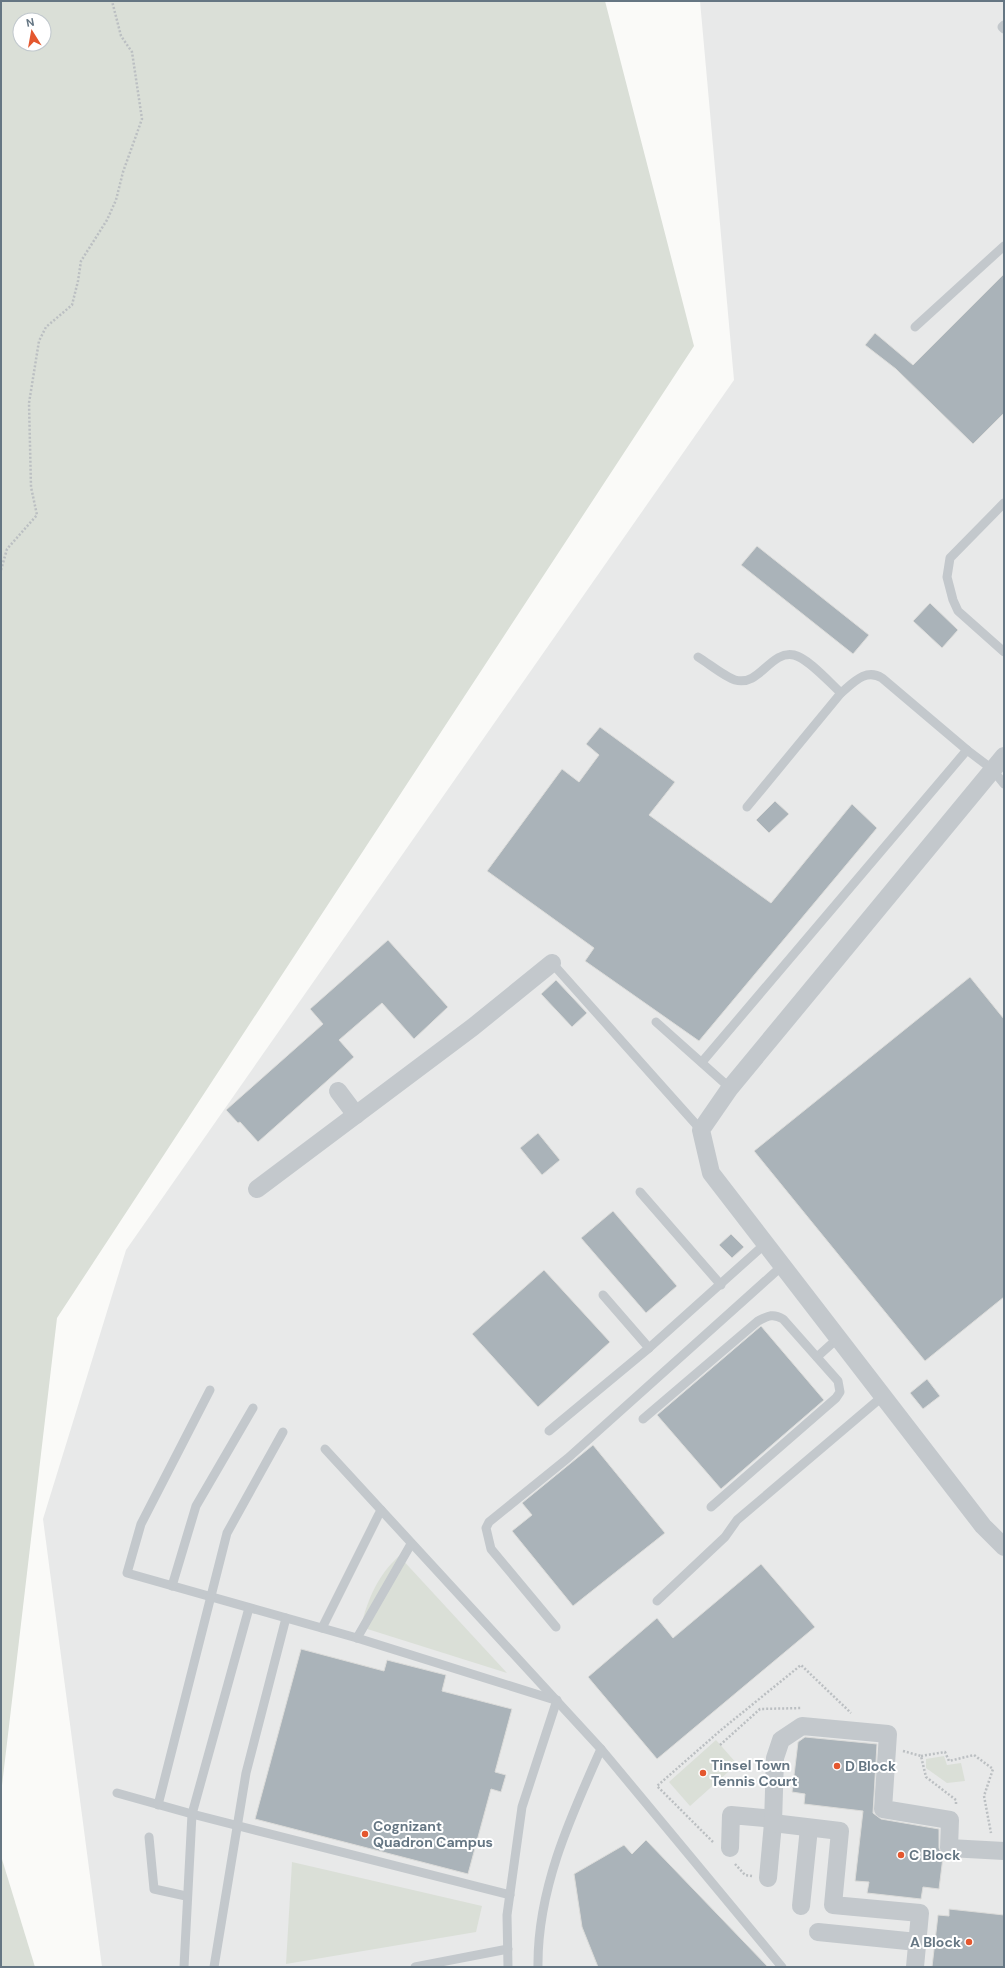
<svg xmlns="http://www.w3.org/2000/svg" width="1005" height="1968" font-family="'DM Sans',sans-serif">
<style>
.built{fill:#e8e9e9}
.green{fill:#dadfd7;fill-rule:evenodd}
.building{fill:#aab3b9;stroke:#dcdcda}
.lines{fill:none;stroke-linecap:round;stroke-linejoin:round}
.path{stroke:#bbbfc2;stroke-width:2.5;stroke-dasharray:2 2;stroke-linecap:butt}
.lane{stroke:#c3c8cc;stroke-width:9}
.street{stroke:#c3c8cc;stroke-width:18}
.poi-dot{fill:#e4572e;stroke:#fff;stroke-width:1.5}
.labels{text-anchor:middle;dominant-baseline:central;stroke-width:4;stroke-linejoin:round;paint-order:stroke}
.poi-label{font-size:14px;font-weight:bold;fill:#657683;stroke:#fff;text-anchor:start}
</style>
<rect width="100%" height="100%" fill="#fafaf8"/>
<!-- built -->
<polygon class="built" points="700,1 1004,1 1004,1967 102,1967 43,1519 126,1250 734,380"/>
<!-- green -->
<g class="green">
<path d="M1,1H605L694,346L57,1318L1,1794ZM20,20H44V44H20Z"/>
<path d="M399,1556L507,1673L361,1627C367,1600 378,1575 399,1556Z"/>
<polygon points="716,1740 737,1764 690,1806 669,1782"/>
<polygon points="944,1756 947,1765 961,1763 965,1781 947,1783 926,1768 926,1759"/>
<polygon points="1,1856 35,1967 1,1967"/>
<polygon points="292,1862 482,1906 476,1932 286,1964"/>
</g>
<!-- building -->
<g class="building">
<polygon points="1004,274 1004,413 973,444 896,369 865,345 875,333 913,365"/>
<polygon points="757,546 869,635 853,654 741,565"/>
<polygon points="930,603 958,630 942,648 913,621"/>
<polygon points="600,727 675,782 649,815 771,903 852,804 877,828 699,1041 585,961 594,948 487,871 562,769 579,782 599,755 586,744"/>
<polygon points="775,801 789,814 769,833 756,820"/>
<polygon points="388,940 448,1007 414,1039 382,1003 339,1040 354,1057 258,1142 240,1122 238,1123 226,1110 323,1024 310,1009"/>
<polygon points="970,977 1004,1019 1004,1297 925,1361 754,1151"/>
<polygon points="556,980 587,1013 572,1027 541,994"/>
<polygon points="538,1133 560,1160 542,1175 520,1148"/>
<polygon points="613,1211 677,1286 646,1313 581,1238"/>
<polygon points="731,1234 744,1247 732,1258 719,1245"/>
<polygon points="544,1270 610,1342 538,1407 472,1334"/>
<polygon points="761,1326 824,1400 721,1489 657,1415"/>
<polygon points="927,1379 940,1396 923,1409 910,1393"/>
<polygon points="593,1445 665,1533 573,1606 512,1531 532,1515 522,1503"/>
<polygon points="761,1564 815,1627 657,1759 588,1677 657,1618 673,1638"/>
<polygon points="301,1649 384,1671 387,1660 446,1675 442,1691 512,1709 495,1772 506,1775 501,1792 491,1789 468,1874 255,1819"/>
<polygon points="805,1737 877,1744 873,1813 881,1819 939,1829 939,1848 943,1857 939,1889 923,1887 921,1899 867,1893 869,1882 855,1881 863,1811 804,1804 805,1794 792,1792 798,1742"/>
<polygon points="646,1840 768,1967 598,1967 582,1927 574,1874 624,1845 632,1854"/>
<polygon points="949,1909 1004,1915 1004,1967 932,1967 938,1915 949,1916"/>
</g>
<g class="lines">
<!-- path -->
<g class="path">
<polyline points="1,570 7,549 37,515 31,487 29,403 39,341 46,327 72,305 78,281 81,261 107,220 116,200 123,172 142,119 132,52 121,36 112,1"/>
<polyline points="720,1745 760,1709 802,1708"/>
<polyline points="903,1751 921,1756 926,1777 956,1800 956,1805"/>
<polyline points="921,1756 945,1752 949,1761 974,1755 993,1769 984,1796 991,1833"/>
<polyline points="713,1842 657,1786 721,1730 801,1665 851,1713"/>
<polyline points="735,1864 745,1875 752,1876"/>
</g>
<!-- lane -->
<g class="lane">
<polyline points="1004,25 1002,27 1004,29"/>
<polyline points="915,327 1004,246"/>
<polyline points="1004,503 950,558 947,577 953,600 958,611 1004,652"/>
<path d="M698,657C708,663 725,677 735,680C760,687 770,650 794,655C808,658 830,683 841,693"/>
<path d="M747,807L841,693C854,682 866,668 882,678L967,750L992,769L1004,784"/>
<polyline points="552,963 701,1130"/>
<polyline points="656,1022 730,1088"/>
<polyline points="702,1062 967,750"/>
<polyline points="640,1192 721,1285"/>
<polyline points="603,1295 649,1348"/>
<polyline points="817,1357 838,1338"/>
<polyline points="210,1390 141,1524 127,1573 357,1638 555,1700"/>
<path d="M643,1419L758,1321C768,1316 773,1313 783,1319L838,1381L840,1392L836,1398L711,1507"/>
<polyline points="549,1431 649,1348 765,1244"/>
<polyline points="325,1449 601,1749 782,1967"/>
<polyline points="172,1586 196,1506 253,1408"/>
<polyline points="657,1601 725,1537 737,1520 883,1396"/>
<polyline points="556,1627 491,1549 486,1528 489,1522 568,1458 782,1266"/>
<polyline points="322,1628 381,1510"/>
<polyline points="357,1638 411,1544"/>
<polyline points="117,1793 192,1814 510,1895"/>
<polyline points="158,1805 227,1533 283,1432"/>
<polyline points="149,1837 154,1889 186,1896"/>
<polyline points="184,1967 192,1814 249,1608"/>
<polyline points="214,1967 246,1773 286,1618"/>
<polyline points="415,1967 508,1949"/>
<polyline points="508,1967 507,1915 522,1807 557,1700"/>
<path d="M538,1967C537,1890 570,1818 601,1749"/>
</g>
<!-- street -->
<g class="street">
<polyline points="1004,756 730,1088 701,1130 711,1173 983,1526 1004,1547"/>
<polyline points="338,1091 356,1115"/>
<polyline points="257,1189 473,1027 552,963"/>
<polyline points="730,1848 731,1815 774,1819"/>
<polyline points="768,1878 773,1823"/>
<polyline points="801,1906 809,1828"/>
<polyline points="818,1932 917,1942"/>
<polyline points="915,1967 920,1913 833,1905 840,1831 773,1823 775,1758 781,1740 802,1726 888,1734 883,1809 950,1820 949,1848 1004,1851"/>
</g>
</g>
<!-- markers -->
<g class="poi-dot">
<circle cx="837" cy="1766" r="4"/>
<circle cx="703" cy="1773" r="4"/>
<circle cx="365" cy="1834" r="4"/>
<circle cx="901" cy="1855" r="4"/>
<circle cx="969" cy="1942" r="4"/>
</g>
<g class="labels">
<!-- poi labels -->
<g class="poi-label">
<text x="711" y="1765">Tinsel Town<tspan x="711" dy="16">Tennis Court</tspan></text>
<text x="845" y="1766">D Block</text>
<text x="373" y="1826">Cognizant<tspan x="373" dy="16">Quadron Campus</tspan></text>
<text x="909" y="1855">C Block</text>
<text x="961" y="1942" text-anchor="end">A Block</text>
</g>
</g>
<!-- border -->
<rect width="1005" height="1968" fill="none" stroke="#657683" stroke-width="4"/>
<!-- north arrow -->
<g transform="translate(32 32) rotate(349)"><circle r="19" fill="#ffffff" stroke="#c1c8cd"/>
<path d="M0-3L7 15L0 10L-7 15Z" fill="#e4572e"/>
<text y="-6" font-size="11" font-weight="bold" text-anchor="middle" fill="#657683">N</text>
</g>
</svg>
